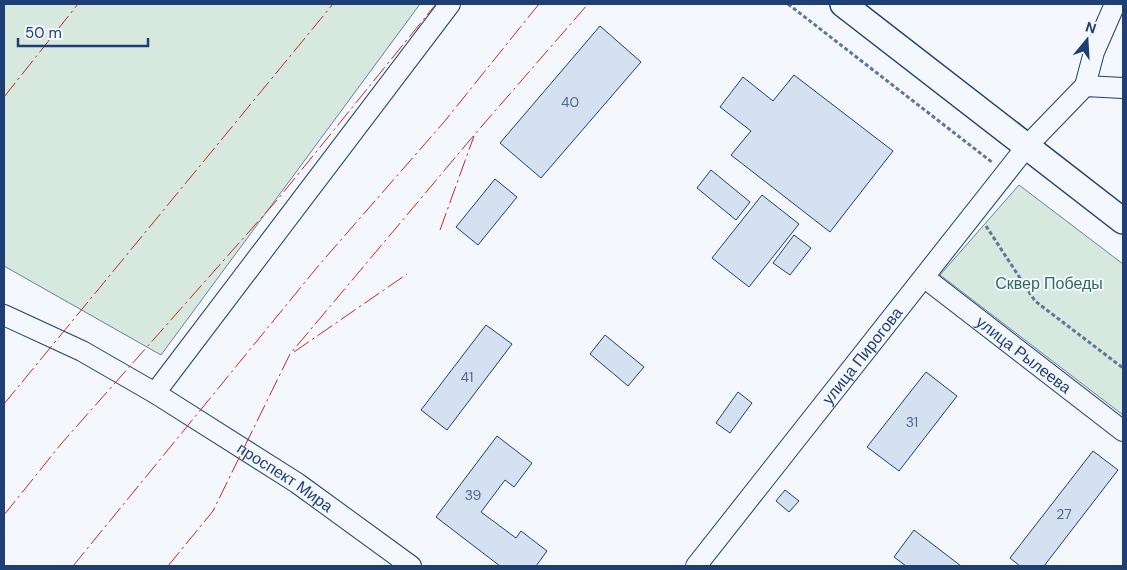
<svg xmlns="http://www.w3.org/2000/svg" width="1127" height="570" font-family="'DM Sans',sans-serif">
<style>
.green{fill:#d7e8df;stroke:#687fa3}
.building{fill:#d5e0f0;stroke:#1d3f73}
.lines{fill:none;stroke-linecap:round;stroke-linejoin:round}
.minor-casing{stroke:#1d3f73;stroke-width:22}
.major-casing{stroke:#1d3f73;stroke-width:28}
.path{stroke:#5e769c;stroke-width:3;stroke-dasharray:4 2.5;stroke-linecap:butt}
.minor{stroke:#f4f7fb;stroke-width:20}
.major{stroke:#f4f7fb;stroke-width:25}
.power{stroke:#c62828;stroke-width:1;stroke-dasharray:18 4 2.5 4;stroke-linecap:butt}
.labels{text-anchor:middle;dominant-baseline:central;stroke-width:4;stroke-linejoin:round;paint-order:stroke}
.number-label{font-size:14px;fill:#4b6792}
.park-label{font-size:16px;fill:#2c6c60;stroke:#f4f7fb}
.street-label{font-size:16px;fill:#1d3f73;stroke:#f4f7fb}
</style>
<rect width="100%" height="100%" fill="#f4f7fb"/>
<!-- green -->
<g class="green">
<polygon points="4,4 420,4 161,355 4,266"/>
<polygon points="1019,185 1123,264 1123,415 940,275"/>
</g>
<!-- building -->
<g class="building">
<polygon points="600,26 641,62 541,178 500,143"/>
<polygon points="794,75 893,151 830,232 731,155 751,131 720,107 743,77 773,101"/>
<polygon points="711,170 750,202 736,220 697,188"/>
<polygon points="495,179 517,197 478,245 456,227"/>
<polygon points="762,195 799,224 749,287 712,258"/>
<polygon points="794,235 811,248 790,275 773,263"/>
<polygon points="486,325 512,344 447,430 421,410"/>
<polygon points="605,335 644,367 628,386 590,354"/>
<polygon points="926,372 957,396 899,471 867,447"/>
<polygon points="738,392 752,403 730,433 716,423"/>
<polygon points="497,436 532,463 514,487 505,480 481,512 516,538 521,531 547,551 536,566 500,566 436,517"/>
<polygon points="1093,451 1118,470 1044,566 1020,566 1010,558"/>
<polygon points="785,490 799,501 789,512 776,501"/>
<polygon points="914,530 961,566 906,566 894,557"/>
</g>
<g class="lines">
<defs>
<g id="minor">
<polyline points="1085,86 1094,52 1115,4"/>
<path id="s1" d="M925,278L1123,431"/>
<path id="s2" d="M4,315L82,351L155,393L297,483L411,566"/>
<polyline points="155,393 450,4"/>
<path id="s3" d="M696,566L1027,146L1085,86L1123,88"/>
</g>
<polyline id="major" points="843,4 1123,221"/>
</defs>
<!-- minor casing -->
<use href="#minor" class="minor-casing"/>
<!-- major casing -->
<use href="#major" class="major-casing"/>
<!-- path -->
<g class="path">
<polyline points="788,4 993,163"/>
<polyline points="986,226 1035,301 1123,368"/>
</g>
<!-- minor -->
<use href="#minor" class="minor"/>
<!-- major -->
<use href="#major" class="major"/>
<!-- power -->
<g class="power">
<polyline points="4,97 78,4"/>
<polyline points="440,230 474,136"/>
<polyline points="294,352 407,274"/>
<polyline points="4,404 333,4"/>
<polyline points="4,515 61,444 278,199 436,4"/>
<polyline points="73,566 319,265 444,122 539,4"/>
<polyline points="168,566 213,511 290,354 475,134 588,4"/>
</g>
</g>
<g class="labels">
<!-- number labels -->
<g class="number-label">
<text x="570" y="102">40</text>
<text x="467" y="377">41</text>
<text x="912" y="422">31</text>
<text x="473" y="495">39</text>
<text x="1064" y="514">27</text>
</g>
<!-- park labels -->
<g class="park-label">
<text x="1049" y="283">Сквер Победы</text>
</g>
<!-- street labels -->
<g class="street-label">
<text stroke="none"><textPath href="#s1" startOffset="125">улица Рылеева</textPath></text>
<text stroke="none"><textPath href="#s3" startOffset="268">улица Пирогова</textPath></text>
<text stroke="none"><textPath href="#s2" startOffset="325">проспект Мира</textPath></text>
</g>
</g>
<!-- border -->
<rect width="1127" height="570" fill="none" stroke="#1d3f73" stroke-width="10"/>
<!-- north arrow -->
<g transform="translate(1087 40) rotate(18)" stroke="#f4f7fb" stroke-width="4" paint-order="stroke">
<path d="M0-4L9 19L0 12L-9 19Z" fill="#1d3f73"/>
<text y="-8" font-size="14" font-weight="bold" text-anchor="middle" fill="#1d3f73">N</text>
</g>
<!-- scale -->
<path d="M18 38v8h130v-8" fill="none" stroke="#1d3f73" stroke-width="2.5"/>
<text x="25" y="38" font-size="15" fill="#1d3f73" stroke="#f4f7fb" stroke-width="4" paint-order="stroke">50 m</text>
</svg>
